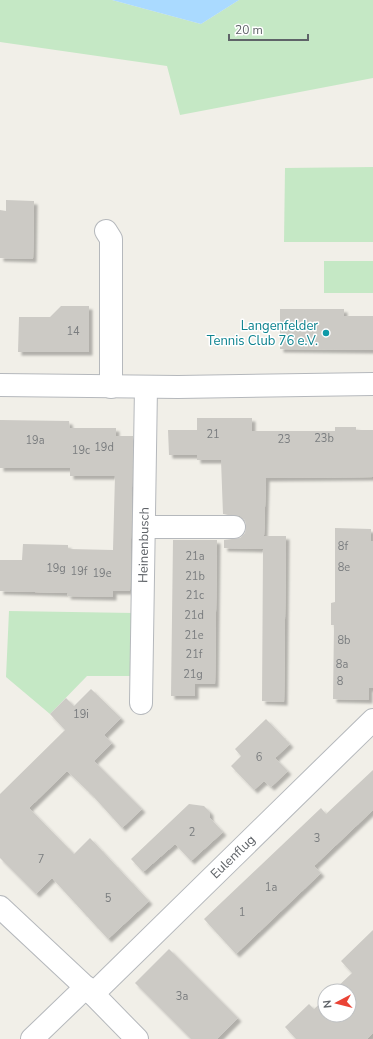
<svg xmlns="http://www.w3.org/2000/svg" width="373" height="1039" font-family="'Nunito Sans',sans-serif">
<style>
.green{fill:#c5e8c5}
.water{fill:#aadaff}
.building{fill:#cccac5;filter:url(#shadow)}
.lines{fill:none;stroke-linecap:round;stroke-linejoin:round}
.minor-casing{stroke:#b5b8bc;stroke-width:24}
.minor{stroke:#fff;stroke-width:22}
.culture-dot{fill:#0f9aa8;stroke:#fff;stroke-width:1.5}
.labels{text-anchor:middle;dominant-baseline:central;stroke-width:3;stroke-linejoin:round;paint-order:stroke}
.number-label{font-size:11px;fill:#7a7d7f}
.culture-label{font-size:13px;fill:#0d838f;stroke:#fff;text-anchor:end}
.street-label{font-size:13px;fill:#5f6368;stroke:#fff}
</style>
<defs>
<filter id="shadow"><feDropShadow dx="3.5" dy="3.5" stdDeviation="1" flood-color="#0004"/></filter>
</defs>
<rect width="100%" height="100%" fill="#f1efe8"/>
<!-- green -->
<g class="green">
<polygon points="0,0 112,0 201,24 239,0 373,0 373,78 180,115 167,66 0,42"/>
<polygon points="373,167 373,242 284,242 285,168"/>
<rect x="324" y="261" width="49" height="32"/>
<polygon points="9,611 134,613 131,676 87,676 50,714 6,677"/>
</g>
<!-- water -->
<polygon class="water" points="112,0 239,0 201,24"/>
<!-- building -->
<g class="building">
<polygon points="6,200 34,201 33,259 0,258 0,210 6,211"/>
<polygon points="61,306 89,306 89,352 18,352 19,317 50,317"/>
<polygon points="280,309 344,309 344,316 373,316 373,350 280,349"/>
<polygon points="197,418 252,418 252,431 335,431 335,427 356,427 356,430 373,430 373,477 266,478 264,536 286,536 284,702 262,701 263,549 224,548 224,540 240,538 245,533 246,527 245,520 240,516 223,514 221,460 197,460 197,455 169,455 168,430 197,430"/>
<polygon points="0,420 69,421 70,428 116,428 116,436 133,436 130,591 113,591 113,597 67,596 68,593 0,591 0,560 22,560 23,544 68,545 68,549 113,550 115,476 70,476 70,468 0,468"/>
<polygon points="335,528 371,529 371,541 373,541 373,688 369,688 369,700 333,699 334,625 331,625 331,603 335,602"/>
<polygon points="173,540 217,540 215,684 195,684 195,696 171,696"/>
<polygon points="91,689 121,718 104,735 112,743 94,761 142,809 122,828 93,796 67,771 29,808 74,854 90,838 149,901 108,939 52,878 36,894 0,858 0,794 65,730 50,714 66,698 74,706"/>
<polygon points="266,719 290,744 275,758 288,771 271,787 264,781 254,790 231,766 241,756 235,749"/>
<polygon points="373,770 373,810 314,866 321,873 236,954 204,919 321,808 326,814"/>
<polygon points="189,804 204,806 210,812 210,818 223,832 191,861 175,844 143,872 131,859"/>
<polygon points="373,930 373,1033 367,1039 296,1039 285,1027 309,1004 314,1009 325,999 325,1015 349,1015 349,991 333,991 352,973 341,961"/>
<polygon points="169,949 238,1018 217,1039 191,1039 135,983"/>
</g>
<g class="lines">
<defs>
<g id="minor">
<polyline points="106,231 111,239 111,387"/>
<polyline points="0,385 178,387 373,384"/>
<polyline points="144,527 234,527"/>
<polyline points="141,703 146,387"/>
<polyline points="0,907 93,994 137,1039"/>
<polyline points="93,994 373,720"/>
<polyline points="32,1039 86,987"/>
</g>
</defs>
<!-- minor casing -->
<use href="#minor" class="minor-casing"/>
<!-- minor -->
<use href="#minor" class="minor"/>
</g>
<!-- markers -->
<circle class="culture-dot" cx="326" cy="333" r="4"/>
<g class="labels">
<!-- number labels -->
<g class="number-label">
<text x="73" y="331">14</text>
<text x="213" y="434">21</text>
<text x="324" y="438">23b</text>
<text x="284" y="439">23</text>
<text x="35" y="440">19a</text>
<text x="104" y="447">19d</text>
<text x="81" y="450">19c</text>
<text x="343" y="546">8f</text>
<text x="195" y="556">21a</text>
<text x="344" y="567">8e</text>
<text x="56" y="568">19g</text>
<text x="79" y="571">19f</text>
<text x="102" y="573">19e</text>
<text x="195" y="576">21b</text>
<text x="195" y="595">21c</text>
<text x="194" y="615">21d</text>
<text x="194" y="635">21e</text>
<text x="344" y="640">8b</text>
<text x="194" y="654">21f</text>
<text x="342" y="664">8a</text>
<text x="193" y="674">21g</text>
<text x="340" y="681">8</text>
<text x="81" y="714">19i</text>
<text x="259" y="757">6</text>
<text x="192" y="832">2</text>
<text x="317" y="838">3</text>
<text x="41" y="859">7</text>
<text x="271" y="887">1a</text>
<text x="108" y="898">5</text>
<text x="242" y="912">1</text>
<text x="182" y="996">3a</text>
</g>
<!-- culture labels -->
<g class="culture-label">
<text x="318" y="326">Langenfelder<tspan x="318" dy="15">Tennis Club 76 e.V.</tspan></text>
</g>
<!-- street labels -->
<g class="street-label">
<text transform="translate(144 545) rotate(-89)">Heinenbusch</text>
<text transform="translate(233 857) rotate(-44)">Eulenflug</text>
</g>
</g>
<!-- north arrow -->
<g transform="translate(337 1003) rotate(263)"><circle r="19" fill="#ffffff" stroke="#bfc1c3"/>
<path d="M0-3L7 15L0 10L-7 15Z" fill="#ea4335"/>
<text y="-6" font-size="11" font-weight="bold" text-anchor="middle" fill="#5f6368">N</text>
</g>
<!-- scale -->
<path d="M229 34v6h79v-6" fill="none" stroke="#5f6368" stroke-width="2"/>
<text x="235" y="34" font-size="12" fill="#5f6368" stroke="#ffffff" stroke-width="3" paint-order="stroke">20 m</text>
</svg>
